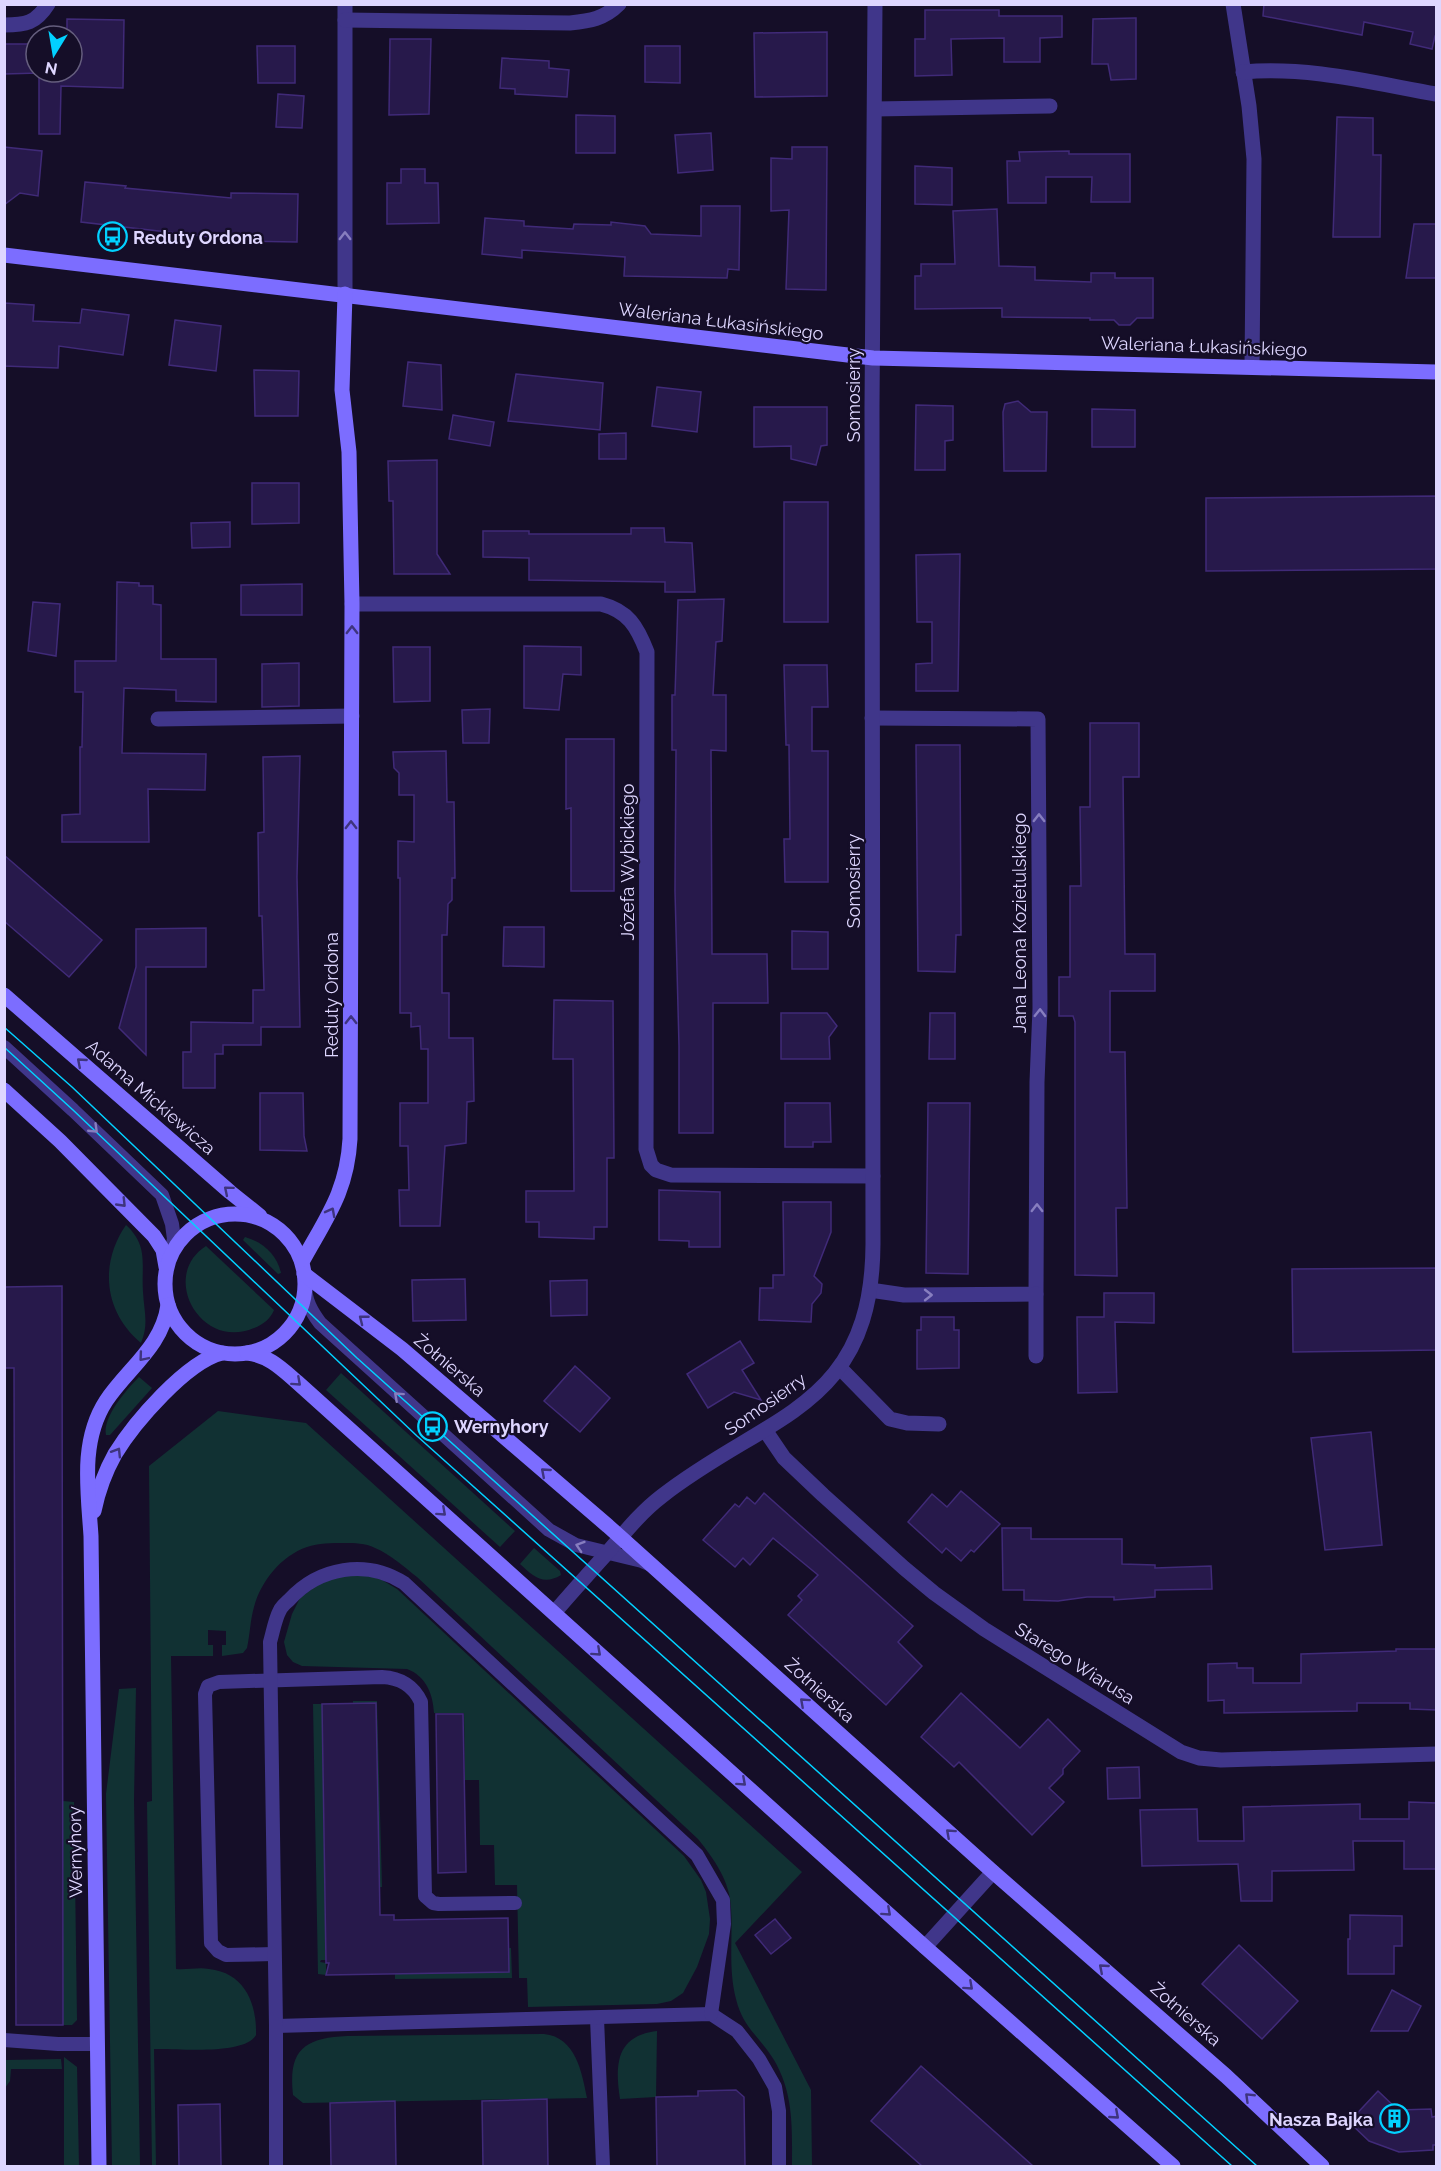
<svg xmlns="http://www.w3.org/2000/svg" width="1441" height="2171" font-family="Raleway,sans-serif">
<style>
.green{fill:#113133}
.building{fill:#27194b;stroke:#402a78;stroke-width:1.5}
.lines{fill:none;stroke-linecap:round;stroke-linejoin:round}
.lane{stroke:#40368a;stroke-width:14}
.street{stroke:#40368a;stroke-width:15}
.secondary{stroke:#7c6dff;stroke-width:15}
.tram{stroke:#02d1ff;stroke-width:1.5}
.oneway{stroke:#877ebf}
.oneway2{stroke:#3e347e}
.labels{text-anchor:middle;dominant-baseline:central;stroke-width:4.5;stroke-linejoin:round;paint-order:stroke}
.poi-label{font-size:18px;font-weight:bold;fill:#ded6ff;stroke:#150e28;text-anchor:start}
.street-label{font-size:18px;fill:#ded6ff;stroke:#150e28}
</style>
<rect width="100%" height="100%" fill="#150e28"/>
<!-- green -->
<g class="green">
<path d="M126,1225C149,1246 141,1265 143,1292C144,1311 149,1324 141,1343C104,1312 99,1264 126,1225Z"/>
<path d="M245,1237C263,1242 277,1255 281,1273L278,1274L243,1240Z"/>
<path d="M206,1246L274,1310C271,1318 263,1325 254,1328C201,1351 159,1276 206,1246Z"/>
<polygon points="341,1373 515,1531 500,1547 326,1390"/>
<path d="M139,1377L152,1388L110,1435H106C102,1417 127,1389 139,1377Z"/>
<path d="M218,1411L306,1423L802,1872L735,1943L811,2090L812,2166H792C792,2128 794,2094 774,2060C760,2037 743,2028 736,1999C728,1968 733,1938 731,1908C730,1881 714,1859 698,1839L417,1577C404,1567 390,1554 375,1548C365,1543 355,1543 344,1543C332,1543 318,1543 307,1547C281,1556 261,1581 254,1607C250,1621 250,1635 247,1648L243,1653L222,1656V1645H226V1631L208,1630V1645H213V1656H171L176,1969C187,1970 199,1967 209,1969C245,1973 257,2004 256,2035C244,2056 177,2048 154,2049L156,2166H152L147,1802L152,1801L149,1466Z"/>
<path d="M534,1548L560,1571L561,1575C543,1586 533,1576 520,1564Z"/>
<path d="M364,1574L382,1580L397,1589L684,1856L701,1880L706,1892L710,1919L709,1934L697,1967L683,1993L671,2001L657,2004L528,2007L527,1978H519L517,1885H495L494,1845H480L479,1780H465L464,1713H434C433,1694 426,1676 407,1669L302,1666L293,1662L287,1655L284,1642L292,1614L300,1598L325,1579Z"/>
<polygon points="136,1688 134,1800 140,2166 112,2166 106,1794 119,1689"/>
<polygon points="353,1701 377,1701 382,1887 379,1887 376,1704 353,1704"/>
<polygon points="313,1704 322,1704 326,1960 321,1960 320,1962 326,1963 326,1975 318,1974"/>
<polygon points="63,1801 74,1802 77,2020 72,2025 63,2025"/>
<polygon points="509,1948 511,1948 512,1978 395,1979 395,1974 509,1972"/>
<path d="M657,2031L656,2097L620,2099C615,2066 615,2036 657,2031Z"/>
<path d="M544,2034C576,2037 582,2073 587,2098L303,2103L293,2095C288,2049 305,2038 347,2036Z"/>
<polygon points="64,2057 77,2067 79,2166 64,2166"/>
<polygon points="61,2059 62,2069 11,2069 10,2081 5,2088 5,2060"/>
</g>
<!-- building -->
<g class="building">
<polygon points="1264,4 1437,4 1437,36 1435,36 1432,49 1410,44 1413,32 1364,22 1362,35 1263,16"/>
<polygon points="925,10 999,10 999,16 1062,16 1062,37 1040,38 1040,62 1004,62 1004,38 951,39 952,75 915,76 915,39 925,39"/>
<polygon points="1135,18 1136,18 1136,79 1111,80 1108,64 1092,64 1093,19"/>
<polygon points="67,19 124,20 123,88 61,86 60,134 39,134 39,73 4,74 4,44 36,44 36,72 72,72 72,36 67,36"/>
<polygon points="827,32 827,96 755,97 754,33"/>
<polygon points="390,39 431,39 429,114 389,115"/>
<polygon points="257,46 295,46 295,83 258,83"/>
<polygon points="645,46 680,46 680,83 645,82"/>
<polygon points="502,58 549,61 549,68 569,70 567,97 515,94 515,89 500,88"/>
<polygon points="278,94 304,96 302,128 276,127"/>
<polygon points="576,115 615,116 615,153 576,153"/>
<polygon points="1337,117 1373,118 1373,155 1381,155 1380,237 1333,237"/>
<polygon points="711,133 713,170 678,173 675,135"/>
<polygon points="4,147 42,151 38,196 20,193 4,205"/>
<polygon points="792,147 827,147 826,290 786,289 789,210 771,211 771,158 792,159"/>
<polygon points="1069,151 1069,154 1130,154 1130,202 1091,202 1092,177 1046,177 1046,203 1008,203 1007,161 1020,161 1019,152"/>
<polygon points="915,166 952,168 952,205 915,204"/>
<polygon points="401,169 425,169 425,183 438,183 439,223 387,224 387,183 401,183"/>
<polygon points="85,182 126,186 125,188 231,198 231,193 298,194 297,242 245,241 81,222"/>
<polygon points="701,206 740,206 739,270 728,269 727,278 624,276 625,257 522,250 522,258 482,254 485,218 524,221 524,226 573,229 574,224 611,225 611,222 645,226 651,234 701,236"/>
<polygon points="997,209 999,266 1035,267 1035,280 1091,282 1091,273 1115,273 1115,278 1153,278 1153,318 1137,318 1130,325 1119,325 1114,320 1090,320 1090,318 1002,317 1002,308 915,309 915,276 921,276 921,264 955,264 953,211"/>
<polygon points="1414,224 1437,224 1437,278 1406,278"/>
<polygon points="4,303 34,305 33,321 80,323 82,309 129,315 123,355 59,346 58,368 4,366"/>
<polygon points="175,320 221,326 216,371 169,365"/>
<polygon points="408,362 441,365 442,410 403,406"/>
<polygon points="254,370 299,371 298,416 255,416"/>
<polygon points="516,374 603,383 600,430 508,421"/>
<polygon points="657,387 701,392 697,432 652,426"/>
<polygon points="1018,401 1031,412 1047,412 1046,471 1004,471 1003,412 1005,404"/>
<polygon points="916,405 953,406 953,440 945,441 945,470 915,470"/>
<polygon points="754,407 827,407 827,445 821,446 816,465 791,459 791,446 754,447"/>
<polygon points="1092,409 1135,410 1135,447 1092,447"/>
<polygon points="453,415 494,422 490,446 449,439"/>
<polygon points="626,433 626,459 599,459 599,434"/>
<polygon points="437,460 437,554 450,574 394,574 393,501 389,501 388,461"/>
<polygon points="252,483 299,483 299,523 252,524"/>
<polygon points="1437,496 1437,569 1206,571 1206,498"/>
<rect x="784" y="502" width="44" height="120"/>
<polygon points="230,522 230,547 192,548 191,523"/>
<polygon points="631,528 664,528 665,542 692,543 695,592 665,592 665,582 529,580 529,558 483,557 483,531 529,531 529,534 631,534"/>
<polygon points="960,554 958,691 916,691 916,664 932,663 932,622 917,622 916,555"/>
<polygon points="117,582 139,583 139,586 153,586 153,604 161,605 161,659 216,659 216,702 176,701 176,690 124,688 122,753 206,754 205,790 148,789 149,842 62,842 62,815 80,814 80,747 82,747 83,692 75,692 75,661 116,661"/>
<polygon points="302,584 302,615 241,615 241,585"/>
<polygon points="724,599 722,641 716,642 713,695 726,695 726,751 711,750 712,954 767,954 768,1003 713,1003 713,1133 679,1133 679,1046 675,891 676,750 672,750 672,695 675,695 678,600"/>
<polygon points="33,602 60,604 56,656 28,651"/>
<polygon points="524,646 581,647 581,675 563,674 559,710 524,708"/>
<polygon points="393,647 430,647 430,701 394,702"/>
<polygon points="299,663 299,706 262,707 262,664"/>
<polygon points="784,665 827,665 828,707 812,707 812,751 828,751 828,882 785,882 784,839 790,839 789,745 786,745"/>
<polygon points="490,709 489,743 463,743 462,710"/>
<polygon points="1090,723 1139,723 1139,777 1123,777 1125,954 1155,954 1155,991 1110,991 1110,1052 1125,1052 1127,1208 1116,1208 1117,1276 1075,1275 1075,1022 1073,1016 1059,1016 1059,977 1070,977 1070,886 1081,886 1080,807 1090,807"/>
<polygon points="566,739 614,739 614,891 571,891 571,808 566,809"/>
<polygon points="916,745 960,745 961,935 956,935 955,972 918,971"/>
<polygon points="446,751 447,802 454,802 455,878 452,878 452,900 448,904 447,935 442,935 442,993 449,993 449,1038 473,1038 474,1101 467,1102 466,1143 445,1146 440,1226 400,1226 399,1190 409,1190 408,1146 400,1146 400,1103 428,1103 428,1049 421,1049 420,1026 411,1027 411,1013 400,1013 400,878 398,878 398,841 414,842 414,795 399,795 399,773 394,768 393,752"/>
<polygon points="300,756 297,877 300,1027 261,1027 261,1045 223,1045 223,1054 215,1054 215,1088 183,1088 183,1052 191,1052 191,1022 253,1023 253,990 264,990 262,916 259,916 258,833 264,832 263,757"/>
<polygon points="4,855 102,940 69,977 4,921"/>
<polygon points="504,927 544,927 544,967 503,966"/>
<polygon points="206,928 206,967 146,967 146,1055 119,1028 136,967 136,929"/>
<polygon points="792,931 828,932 828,969 792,969"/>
<polygon points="554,1000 613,1001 614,1158 607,1158 607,1227 594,1227 594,1239 539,1237 539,1222 526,1222 526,1191 574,1191 573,1059 553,1059"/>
<polygon points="781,1013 827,1013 837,1026 829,1037 830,1059 781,1059"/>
<polygon points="930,1013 955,1013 955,1059 929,1059"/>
<polygon points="260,1093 303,1093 304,1136 307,1151 260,1150"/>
<polygon points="785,1103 830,1103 831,1142 813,1142 813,1147 785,1147"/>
<polygon points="928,1103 970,1103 968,1274 926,1273"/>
<polygon points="659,1190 720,1192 720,1247 689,1247 689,1241 659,1240"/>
<polygon points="783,1202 831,1202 831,1232 814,1276 822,1284 821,1293 812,1304 811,1322 759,1320 760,1288 773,1288 773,1275 784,1275"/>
<polygon points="1437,1268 1437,1350 1293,1352 1292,1269"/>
<polygon points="465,1279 466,1320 413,1321 412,1280"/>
<polygon points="587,1280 587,1315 551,1316 550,1281"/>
<polygon points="62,1286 63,2025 16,2025 14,1368 4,1368 4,1287"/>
<polygon points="1104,1293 1154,1293 1154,1323 1115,1322 1117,1392 1078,1393 1077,1317 1104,1317"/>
<polygon points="921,1317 954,1317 954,1330 959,1330 959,1368 917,1369 917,1330 921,1330"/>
<polygon points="740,1341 754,1363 742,1370 761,1400 734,1392 708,1408 687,1374"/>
<polygon points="575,1366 610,1398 580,1432 544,1401"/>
<polygon points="1371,1432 1382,1545 1325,1550 1311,1438"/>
<polygon points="961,1491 1000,1524 974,1552 971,1550 961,1561 946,1548 942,1553 908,1522 932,1494 947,1507"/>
<polygon points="764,1493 913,1626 898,1642 922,1666 886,1705 788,1615 802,1600 798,1596 818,1575 773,1538 750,1565 743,1558 735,1567 703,1540 735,1504 739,1507 747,1497 755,1504"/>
<polygon points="1002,1528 1031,1528 1031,1539 1122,1539 1122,1564 1155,1565 1155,1568 1211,1566 1212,1589 1155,1590 1155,1597 1114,1600 1114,1597 1087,1597 1058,1601 1024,1600 1024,1590 1003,1590"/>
<polygon points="1396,1649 1437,1649 1437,1710 1410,1709 1410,1703 1357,1703 1357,1711 1224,1713 1224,1700 1208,1701 1208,1664 1237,1663 1237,1668 1253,1668 1253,1683 1301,1683 1301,1654 1396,1651"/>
<polygon points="961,1693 1020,1748 1048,1719 1080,1751 1063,1769 1063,1774 1049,1788 1064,1802 1032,1835 959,1762 954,1767 921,1737"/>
<polygon points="376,1703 380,1915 394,1915 394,1920 508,1918 509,1972 326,1975 329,1963 326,1963 322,1704"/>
<polygon points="436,1714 463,1714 466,1872 438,1873"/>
<polygon points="1139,1767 1140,1798 1108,1799 1107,1768"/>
<polygon points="1409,1802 1437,1803 1437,1869 1404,1869 1404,1841 1353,1841 1354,1870 1272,1871 1272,1901 1241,1901 1238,1864 1142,1866 1140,1810 1197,1809 1198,1841 1244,1841 1243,1807 1360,1804 1360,1819 1409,1819"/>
<polygon points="1350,1915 1402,1916 1402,1946 1394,1946 1394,1974 1348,1974 1348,1939 1350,1939"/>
<polygon points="775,1919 791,1938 771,1954 755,1935"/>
<polygon points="1239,1945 1298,2001 1262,2039 1202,1984"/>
<polygon points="1392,1990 1421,2006 1408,2031 1371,2031"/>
<polygon points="921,2066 1033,2166 922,2166 871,2121"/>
<polygon points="736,2090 744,2097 745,2166 657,2166 656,2097 698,2096 698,2091"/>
<polygon points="1378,2091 1398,2110 1431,2109 1432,2117 1437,2116 1437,2145 1433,2145 1433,2150 1399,2152 1369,2141 1349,2122"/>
<polygon points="547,2099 548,2166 483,2166 482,2101"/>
<polygon points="395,2101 396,2166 331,2166 330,2103"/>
<polygon points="220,2104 221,2166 179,2166 178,2105"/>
</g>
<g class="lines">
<!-- lane -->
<g class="lane">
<polyline points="4,1047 73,1110 162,1195 172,1224 174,1239 170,1256"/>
<path d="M305,1285C305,1300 311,1311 320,1323L549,1530L576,1545L642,1561L649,1564"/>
<path d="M274,1954L226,1955L218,1951L211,1943L205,1694L208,1686L219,1682L382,1677C400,1678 413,1685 421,1702L425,1896L433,1903L439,1904L515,1903"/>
<polyline points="597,2018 603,2166"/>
<polyline points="276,2026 711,2014 737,2031 759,2059 775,2087 779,2111 779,2166"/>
<polyline points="4,2040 58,2044 97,2044"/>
<path d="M276,2166V2026L270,1642C273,1632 275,1619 280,1610C282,1606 286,1603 289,1600C319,1567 366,1559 404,1583L697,1855L723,1900L724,1924L711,2014"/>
</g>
<!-- street -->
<g class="street">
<polyline points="345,4 345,294"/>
<polyline points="1233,4 1249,106 1254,159 1252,367"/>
<path d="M345,20L570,23C590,21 604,19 619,4"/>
<path d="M4,25C26,25 36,23 48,4"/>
<path d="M1243,72C1308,66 1373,83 1436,94"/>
<polyline points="875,109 1050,106"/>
<path d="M352,604H601C628,611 637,626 647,652L646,1149L651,1165L656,1170L671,1175L873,1176"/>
<polyline points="158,719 352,716"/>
<polyline points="870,1290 904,1295 1036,1294 1037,1082 1040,1008 1038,719 872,718"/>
<polyline points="1036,1356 1036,1294"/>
<polyline points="840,1368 890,1419 907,1423 939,1424"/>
<polyline points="765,1430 784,1458 823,1495 904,1568 934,1593 984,1629 1181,1752 1199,1758 1221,1760 1436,1754"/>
<path d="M554,1613C572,1592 590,1572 608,1552C625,1532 641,1512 662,1496C768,1413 872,1409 873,1244L872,407L875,4"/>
<polyline points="925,1947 993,1872"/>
</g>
<!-- secondary -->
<g class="secondary">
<polyline points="4,255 873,358 1436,372"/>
<polyline points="4,995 230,1192 260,1216"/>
<polyline points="4,1090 60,1141 154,1236 163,1250 166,1267"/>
<circle cx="235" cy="1284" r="70"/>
<path d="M302,1262C326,1218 347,1192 350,1139L352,604L349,452L342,390L345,294"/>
<polyline points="304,1274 402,1349 608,1526 993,1872 1226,2076 1322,2166"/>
<path d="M247,1353C268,1355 282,1369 297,1382L925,1947L1173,2166"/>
<path d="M94,1511C98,1491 105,1472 115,1454C134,1423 186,1362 222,1353"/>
<path d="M99,2166L91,1536C88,1490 80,1441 106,1401C128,1368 162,1347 168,1305"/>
</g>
<!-- tram -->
<g class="tram">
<polyline points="4,1027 72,1087 357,1358 1257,2166"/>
<polyline points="4,1047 73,1110 417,1436 1232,2166"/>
</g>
</g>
<!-- one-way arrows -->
<defs><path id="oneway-chevron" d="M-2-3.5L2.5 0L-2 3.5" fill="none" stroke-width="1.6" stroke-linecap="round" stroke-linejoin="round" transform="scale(1.5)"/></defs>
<g class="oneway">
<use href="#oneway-chevron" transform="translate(345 236) rotate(-90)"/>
<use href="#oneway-chevron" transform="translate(1039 818) rotate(-90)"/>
<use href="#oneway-chevron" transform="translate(1040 1013) rotate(-89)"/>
<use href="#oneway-chevron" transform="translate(94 1129) rotate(44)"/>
<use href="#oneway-chevron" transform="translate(1037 1208) rotate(-90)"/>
<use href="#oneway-chevron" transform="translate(928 1295)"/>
<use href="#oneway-chevron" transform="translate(398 1396) rotate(-138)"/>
<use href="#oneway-chevron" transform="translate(580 1546) rotate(-162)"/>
</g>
<g class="oneway2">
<use href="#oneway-chevron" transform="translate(352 630) rotate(-90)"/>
<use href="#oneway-chevron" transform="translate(351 825) rotate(-90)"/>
<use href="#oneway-chevron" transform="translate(351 1020) rotate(-90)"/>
<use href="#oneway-chevron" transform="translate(81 1062) rotate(-139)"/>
<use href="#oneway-chevron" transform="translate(228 1190) rotate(-140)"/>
<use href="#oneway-chevron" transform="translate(122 1203) rotate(46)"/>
<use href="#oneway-chevron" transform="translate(331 1212) rotate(-62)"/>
<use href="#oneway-chevron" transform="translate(363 1319) rotate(-142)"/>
<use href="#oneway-chevron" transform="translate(143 1357) rotate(130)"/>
<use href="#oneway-chevron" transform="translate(297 1382) rotate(42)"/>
<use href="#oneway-chevron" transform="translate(117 1452) rotate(-58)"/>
<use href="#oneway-chevron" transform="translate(545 1472) rotate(-139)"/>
<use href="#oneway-chevron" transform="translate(442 1512) rotate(42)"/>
<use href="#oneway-chevron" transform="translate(597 1652) rotate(42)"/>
<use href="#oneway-chevron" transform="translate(804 1702) rotate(-138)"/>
<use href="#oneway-chevron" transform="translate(742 1782) rotate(42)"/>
<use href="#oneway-chevron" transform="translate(950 1833) rotate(-138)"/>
<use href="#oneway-chevron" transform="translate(887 1912) rotate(42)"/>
<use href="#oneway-chevron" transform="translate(1103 1968) rotate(-139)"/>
<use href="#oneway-chevron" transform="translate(969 1986) rotate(42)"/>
<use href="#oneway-chevron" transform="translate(1249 2097) rotate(-136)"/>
<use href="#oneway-chevron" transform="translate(1115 2115) rotate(41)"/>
</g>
<!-- icons -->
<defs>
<symbol id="bus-ring" viewBox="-11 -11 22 22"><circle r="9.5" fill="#150e28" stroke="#02d1ff" stroke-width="1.5"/><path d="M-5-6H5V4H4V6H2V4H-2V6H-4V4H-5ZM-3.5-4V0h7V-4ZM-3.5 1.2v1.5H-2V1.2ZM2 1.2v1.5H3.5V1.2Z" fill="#02d1ff"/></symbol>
<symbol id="building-ring" viewBox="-11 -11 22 22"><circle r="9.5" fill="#150e28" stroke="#02d1ff" stroke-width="1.5"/><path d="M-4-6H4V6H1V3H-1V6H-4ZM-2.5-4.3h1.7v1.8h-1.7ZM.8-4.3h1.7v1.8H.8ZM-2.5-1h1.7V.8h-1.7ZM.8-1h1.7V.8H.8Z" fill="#02d1ff"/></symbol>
</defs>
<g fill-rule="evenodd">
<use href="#bus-ring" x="96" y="220" width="33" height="33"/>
<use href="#bus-ring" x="416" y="1410" width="33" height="33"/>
<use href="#building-ring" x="1378" y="2102" width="33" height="33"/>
</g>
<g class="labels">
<!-- poi labels -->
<g class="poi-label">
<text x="133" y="237">Reduty Ordona</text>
<text x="454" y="1426">Wernyhory</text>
<text x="1373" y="2119" text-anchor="end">Nasza Bajka</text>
</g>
<!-- street labels -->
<g class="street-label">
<text transform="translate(721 321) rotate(7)">Waleriana Łukasińskiego</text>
<text transform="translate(1204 346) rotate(2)">Waleriana Łukasińskiego</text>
<text transform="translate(853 395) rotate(-90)">Somosierry</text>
<text transform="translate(627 862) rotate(-90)">Józefa Wybickiego</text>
<text transform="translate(853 881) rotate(-90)">Somosierry</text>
<text transform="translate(1019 923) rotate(-90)">Jana Leona Kozietulskiego</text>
<text transform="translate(331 995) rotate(-90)">Reduty Ordona</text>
<text transform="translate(151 1097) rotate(41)">Adama Mickiewicza</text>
<text transform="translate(450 1365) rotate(40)">Żołnierska</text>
<text transform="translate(765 1404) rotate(-35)">Somosierry</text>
<text transform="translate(1075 1663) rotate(32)">Starego Wiarusa</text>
<text transform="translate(820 1690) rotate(42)">Żołnierska</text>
<text transform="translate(75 1852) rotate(-91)">Wernyhory</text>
<text transform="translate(1186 2014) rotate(41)">Żołnierska</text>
</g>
</g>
<!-- border -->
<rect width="1441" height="2171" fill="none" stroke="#ded6ff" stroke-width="12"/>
<!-- north arrow -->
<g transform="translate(54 54) rotate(191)"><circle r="28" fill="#150e28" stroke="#655e7e" stroke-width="1.5"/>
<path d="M0-4.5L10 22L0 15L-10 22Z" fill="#02d1ff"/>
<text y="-9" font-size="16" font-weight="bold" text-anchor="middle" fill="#ded6ff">N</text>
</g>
</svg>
